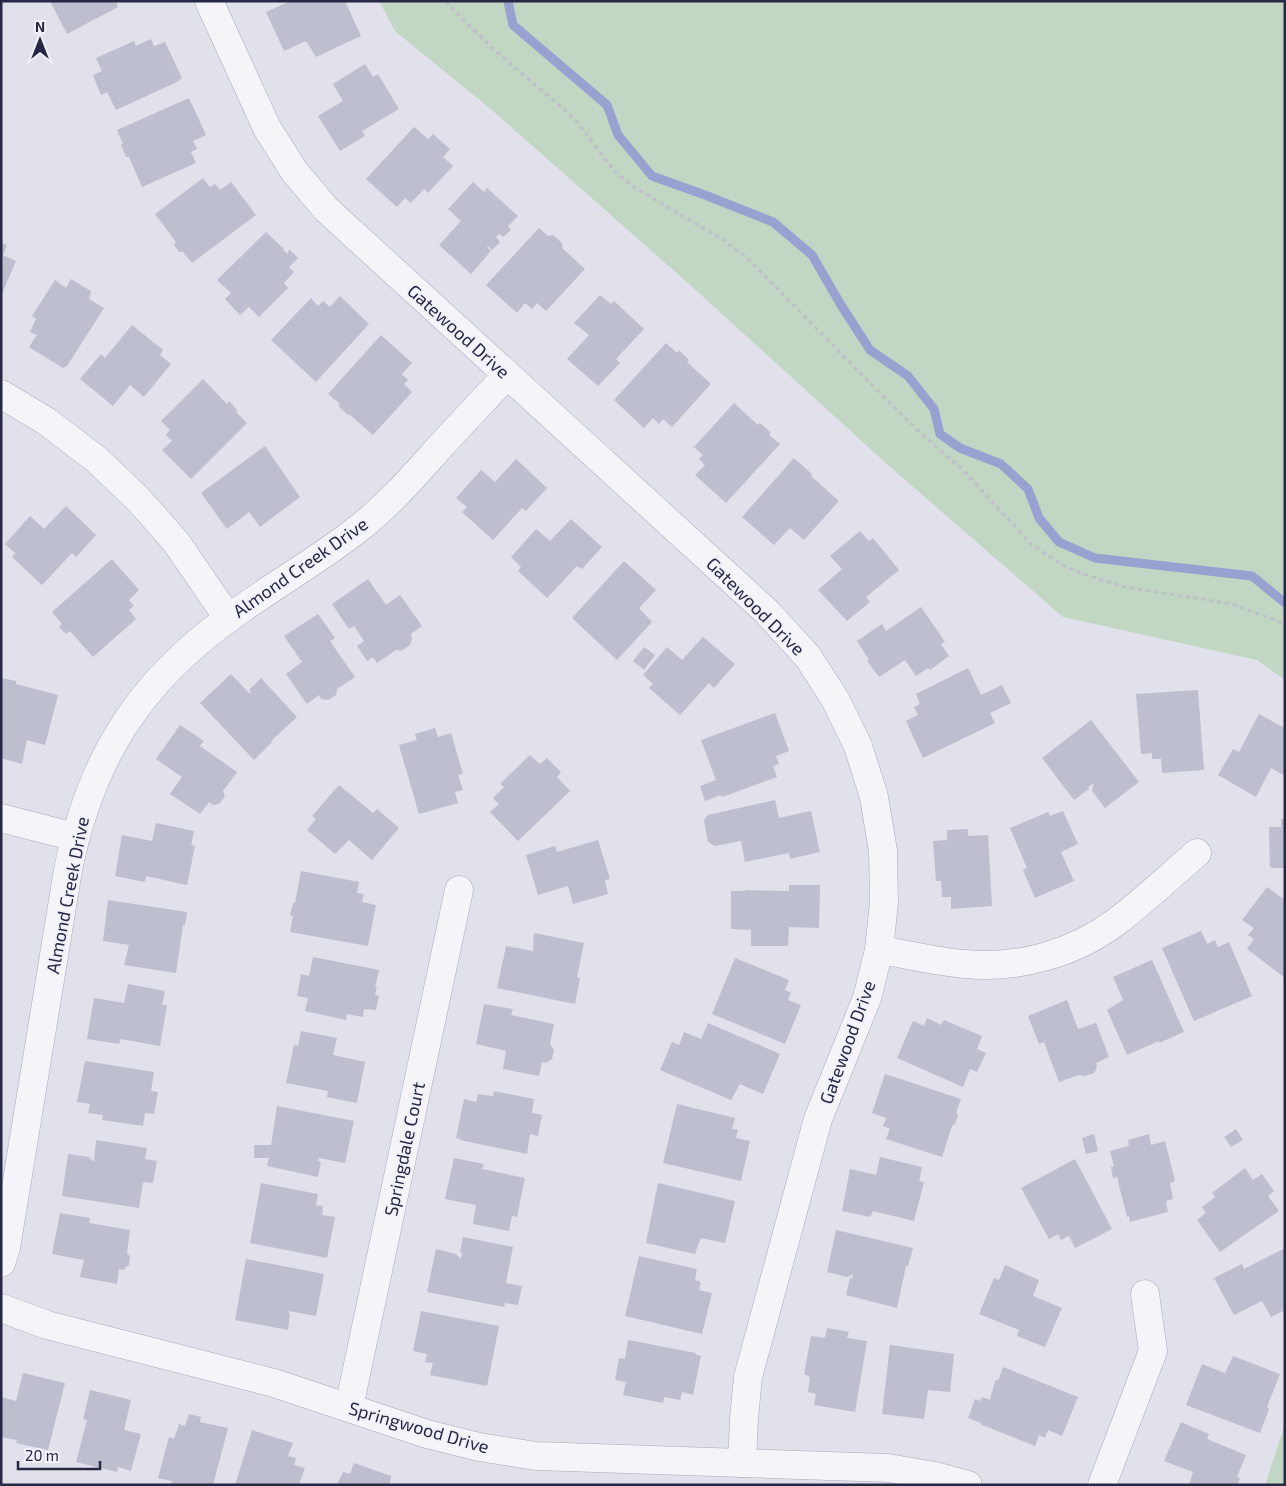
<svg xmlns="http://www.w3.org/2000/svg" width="1286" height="1486" font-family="'Exo 2',sans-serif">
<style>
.green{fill:#c1d6c3}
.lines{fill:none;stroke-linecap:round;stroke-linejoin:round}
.stream{stroke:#98a1cf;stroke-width:9}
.building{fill:#bdbece}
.minor-casing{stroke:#a9aab9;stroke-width:29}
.path{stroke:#bfbfca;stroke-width:3;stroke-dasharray:4 4;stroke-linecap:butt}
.minor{stroke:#f4f4f9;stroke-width:28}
.labels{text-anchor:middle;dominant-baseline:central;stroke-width:4;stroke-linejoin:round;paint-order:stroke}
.street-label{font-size:18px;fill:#272845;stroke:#f1f1f8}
</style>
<rect width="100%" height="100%" fill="#e1e1eb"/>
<!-- green -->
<g class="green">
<polygon points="379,1 1285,1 1285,680 1257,660 1063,617 888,465 688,283 493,111 395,31"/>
<polygon points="1285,1424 1285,1485 1265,1485"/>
</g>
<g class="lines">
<!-- stream -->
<polyline class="stream" points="508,1 513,25 607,105 618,135 652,176 705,195 773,222 812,255 841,305 870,350 908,376 934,409 940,434 960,448 1001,464 1028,489 1039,518 1059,542 1095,558 1252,576 1285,603"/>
</g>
<!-- building -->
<g class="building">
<polygon points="50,1 116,1 118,7 67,34"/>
<polygon points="290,1 350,1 346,3 361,36 316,57 306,41 284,51 266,12"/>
<polygon points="151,39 154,46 165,42 182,78 177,82 116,110 107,92 101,95 93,75 102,71 96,58 134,41 136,46"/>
<polygon points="365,64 373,77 378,74 399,109 362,131 365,136 340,151 318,116 343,101 333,84"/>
<polygon points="189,98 206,135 193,141 197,149 191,152 196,163 142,187 129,157 126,157 121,145 123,144 117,130"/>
<polygon points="414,127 428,139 433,134 450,149 443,157 453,166 428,193 424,189 411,203 405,198 397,207 366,179"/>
<polygon points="203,178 210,187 215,184 220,190 231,182 256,215 192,263 183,252 179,252 174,245 176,242 155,214"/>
<polygon points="473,182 484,192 487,188 518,216 508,226 511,230 503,237 499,234 496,237 500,242 492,250 488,246 487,247 491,251 471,274 439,245 461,221 448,209"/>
<polygon points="539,228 548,236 553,235 562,243 563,249 585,269 546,311 537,303 532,309 525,303 517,313 486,285"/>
<polygon points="266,232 284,249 283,250 288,254 289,249 298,258 289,267 294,272 284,283 288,288 259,317 249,307 240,315 225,299 231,293 217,280"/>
<polygon points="1,243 7,245 3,255 16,261 1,296"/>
<polygon points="71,279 91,291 89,299 104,308 67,366 63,368 29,347 37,335 30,332 36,319 32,316 55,280 66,288"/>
<polygon points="600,295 611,304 614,301 644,329 616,359 620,363 598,386 567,359 589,335 574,323"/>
<polygon points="340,296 369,324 316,382 271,340 311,298 318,306 323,301 330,307"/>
<polygon points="132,325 163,350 160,355 171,364 144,397 130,385 113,406 80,379 101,354 105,358"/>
<polygon points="381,335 412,363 402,374 408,380 404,384 412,392 373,435 349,414 348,415 338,406 340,404 328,394"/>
<polygon points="666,343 677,353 679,350 689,360 687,362 711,384 672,427 663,419 659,424 653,418 644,428 614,400"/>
<polygon points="203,379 227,404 229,401 237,410 236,412 247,423 191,479 162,450 172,441 166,435 170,430 161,421"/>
<polygon points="734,403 758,425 760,423 770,432 770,436 780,444 726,503 695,475 705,465 699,459 703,455 694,447"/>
<polygon points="265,446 300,497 260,527 249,512 227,529 201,493"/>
<polygon points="794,458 812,474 811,476 839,501 804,540 790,528 774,545 742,517"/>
<polygon points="516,459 547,488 526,511 522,508 493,540 462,512 467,507 456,498 481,470 495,482"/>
<polygon points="66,506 96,535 76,557 72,553 42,585 12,557 15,553 5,544 30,516 44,529"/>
<polygon points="571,519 602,547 582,569 577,566 547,598 518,571 521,567 511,557 536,529 550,541"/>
<polygon points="860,531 869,541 873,538 899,570 866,597 870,602 847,621 818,590 842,569 830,556"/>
<polygon points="112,559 139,590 129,600 134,606 129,610 136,619 93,657 70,631 66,634 59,627 62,624 52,612"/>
<polygon points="624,561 656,590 639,608 652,622 617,660 572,618"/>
<polygon points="368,579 386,605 400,595 422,626 411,634 412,639 410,645 401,651 396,650 377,663 373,657 367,661 357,646 364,641 354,626 349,629 332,604"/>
<polygon points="921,607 945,642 941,644 949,656 930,670 928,668 916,676 905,660 879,677 867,661 869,660 857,641 882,624 886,631"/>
<polygon points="318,614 335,638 330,641 355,677 337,689 336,695 328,700 321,699 319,695 307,704 286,674 302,662 284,636"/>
<polygon points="703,637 735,664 714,688 709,683 680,715 649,688 653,684 643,675 667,647 682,660"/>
<polygon points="644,647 655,655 644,670 633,661"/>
<polygon points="968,668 981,695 1002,685 1011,703 990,713 995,723 923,758 906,721 918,715 914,707 920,704 916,694"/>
<polygon points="231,674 249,693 251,692 249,690 261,678 297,717 271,741 272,742 254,760 200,703"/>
<polygon points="1,678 16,681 16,684 58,695 45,745 27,740 22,764 1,758"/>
<polygon points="1198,690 1204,770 1162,773 1161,759 1152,759 1152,753 1141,754 1136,694"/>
<polygon points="775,713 789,751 776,756 779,764 773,766 777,777 722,797 721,795 705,801 700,786 716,780 701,740"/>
<polygon points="1259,714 1285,728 1285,776 1271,768 1256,797 1218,775 1233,749 1239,752"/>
<polygon points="1091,720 1139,782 1105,808 1092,791 1094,783 1088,787 1089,789 1074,800 1042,758"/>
<polygon points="180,725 204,741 200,746 237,772 223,791 225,796 219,804 213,805 209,802 200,814 170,794 182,777 156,759"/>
<polygon points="435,728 438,737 451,733 463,774 458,775 463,790 455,792 458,803 419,814 399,745 417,740 415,734"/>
<polygon points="530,755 540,764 547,758 561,772 557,777 570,791 518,841 490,812 499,804 493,798 504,787 500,784"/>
<polygon points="339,785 373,813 377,809 399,828 372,860 349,840 335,854 307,830 316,819 312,816"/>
<polygon points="775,800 779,818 811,811 820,852 790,859 789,853 745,862 741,841 715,846 708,842 704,820 708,815"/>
<polygon points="1063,811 1078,844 1061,852 1074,881 1035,898 1023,870 1027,868 1010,828 1048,812 1050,816"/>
<polygon points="1281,819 1285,819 1285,868 1274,868 1270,867 1269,827 1281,827"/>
<polygon points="156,823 194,831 191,845 195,846 187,885 146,876 145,882 115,876 122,835 152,841"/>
<polygon points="968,829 968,836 988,835 992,906 951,909 951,897 942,897 941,881 936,881 933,841 947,840 947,830"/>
<polygon points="598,840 610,879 605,880 608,894 573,904 568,886 538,895 526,855 555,846 557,852"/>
<polygon points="301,871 359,882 357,893 364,894 362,902 376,905 368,946 290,932 293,916 290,915 293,903 295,903"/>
<polygon points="789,885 820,885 819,928 789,927 788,946 751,946 751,930 731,929 731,891 745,891 745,890 789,891"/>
<polygon points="1267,887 1285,900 1285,978 1247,949 1254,939 1248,935 1254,928 1242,920"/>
<polygon points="108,900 187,912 185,925 183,925 176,973 124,965 129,945 103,941"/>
<polygon points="1201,931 1207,944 1215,940 1218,947 1229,942 1252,996 1194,1021 1162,948"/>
<polygon points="534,933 584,943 577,977 580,978 575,1004 497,988 506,946 533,951"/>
<polygon points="313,957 379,970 375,987 377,987 375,995 379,996 376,1010 364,1009 363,1017 347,1014 346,1020 305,1011 308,998 297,996 301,974 309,976"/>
<polygon points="735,958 789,980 785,990 791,993 788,1000 801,1005 785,1044 712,1014"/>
<polygon points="1152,960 1184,1032 1159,1043 1159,1041 1127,1055 1107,1010 1123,1000 1113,977"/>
<polygon points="128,984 165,991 162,1005 167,1005 160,1046 121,1039 119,1044 87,1039 94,998 124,1003"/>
<polygon points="1067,1000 1078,1029 1096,1023 1109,1057 1096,1063 1097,1067 1094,1073 1084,1076 1079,1075 1059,1082 1044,1042 1039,1044 1028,1016"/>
<polygon points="484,1004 513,1009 511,1015 554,1024 550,1044 554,1050 552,1059 546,1063 542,1062 539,1076 503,1069 506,1051 476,1044"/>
<polygon points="927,1018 941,1025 944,1020 982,1036 977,1049 986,1053 977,1072 970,1069 963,1087 897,1058 913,1021 924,1026"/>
<polygon points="708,1023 780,1054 763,1094 740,1084 731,1100 660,1070 672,1042 679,1045 684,1032 701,1039"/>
<polygon points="301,1031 337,1038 333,1055 365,1062 357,1103 327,1097 328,1091 286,1083 294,1045 298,1046"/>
<polygon points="85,1061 154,1072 151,1091 158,1092 154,1114 145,1113 143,1126 102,1120 103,1115 88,1113 90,1104 77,1102"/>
<polygon points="885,1074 961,1099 956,1113 958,1115 955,1124 952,1126 942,1157 886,1139 890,1129 883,1126 886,1118 872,1113"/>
<polygon points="494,1091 534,1099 532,1113 542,1115 538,1136 530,1134 527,1154 460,1140 461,1139 456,1138 464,1099 476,1102 478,1094 493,1096"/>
<polygon points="677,1104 735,1118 732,1129 738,1130 736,1138 750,1141 741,1181 663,1163"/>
<polygon points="277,1106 354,1121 345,1163 319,1158 318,1161 321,1162 318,1177 267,1166 269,1158 254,1158 254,1145 271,1145"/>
<polygon points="1236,1129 1243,1140 1231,1147 1224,1137"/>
<polygon points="1094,1134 1098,1151 1086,1154 1082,1138"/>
<polygon points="1149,1134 1151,1145 1165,1141 1175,1181 1170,1183 1173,1199 1166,1201 1168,1212 1130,1222 1129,1216 1127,1217 1117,1177 1113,1178 1111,1167 1114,1166 1110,1151 1129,1146 1128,1140"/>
<polygon points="96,1140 147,1148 145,1159 157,1161 153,1183 143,1182 139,1208 62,1196 68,1154 89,1157 94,1162"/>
<polygon points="880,1157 922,1167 919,1181 924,1182 914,1221 873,1211 870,1217 842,1211 850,1169 876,1175"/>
<polygon points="454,1158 484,1164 482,1169 525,1178 517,1217 512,1216 509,1231 473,1224 476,1205 445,1199"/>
<polygon points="1075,1159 1112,1229 1075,1248 1069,1236 1061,1240 1058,1234 1049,1239 1021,1188"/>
<polygon points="1245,1168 1253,1180 1262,1174 1274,1191 1268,1196 1279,1211 1220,1252 1197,1220 1206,1213 1202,1207 1215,1197 1212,1193"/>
<polygon points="261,1183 318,1194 316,1205 323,1206 322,1215 335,1217 327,1258 250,1243"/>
<polygon points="658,1183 735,1201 725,1243 701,1238 695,1254 646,1243"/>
<polygon points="60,1213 90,1218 89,1223 130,1230 127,1253 130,1256 129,1266 125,1267 124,1270 119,1269 117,1284 80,1277 84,1260 52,1254"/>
<polygon points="836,1230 913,1248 908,1266 906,1266 897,1308 846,1295 850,1278 852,1279 853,1274 847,1277 827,1272"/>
<polygon points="463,1237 513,1247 506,1283 522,1286 518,1305 505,1303 504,1307 427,1292 436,1249 456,1254 461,1259 462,1253 460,1252"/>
<polygon points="1283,1249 1285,1252 1285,1310 1271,1317 1262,1301 1234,1315 1214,1278 1242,1264 1244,1269"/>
<polygon points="639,1256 697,1269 695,1280 701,1282 699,1290 712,1293 702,1334 625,1316"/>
<polygon points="246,1259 324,1274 316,1316 289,1311 289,1314 290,1314 288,1330 235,1320"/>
<polygon points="1005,1265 1039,1280 1033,1296 1062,1308 1045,1347 1017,1336 1019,1330 979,1314 994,1278 999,1280"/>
<polygon points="421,1311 499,1326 487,1386 430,1375 433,1363 425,1362 427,1354 413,1351"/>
<polygon points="827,1328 849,1332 847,1338 867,1341 855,1412 814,1405 816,1394 808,1392 810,1377 804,1374 811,1336 825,1338"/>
<polygon points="628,1340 696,1353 695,1354 701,1356 693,1395 682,1392 680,1400 664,1397 663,1403 623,1395 626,1382 615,1380 619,1358 625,1359"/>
<polygon points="890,1345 954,1354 950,1392 928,1390 924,1419 882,1414"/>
<polygon points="1233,1356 1280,1374 1267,1407 1269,1409 1260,1433 1186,1405 1202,1364 1225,1373"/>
<polygon points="1003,1367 1078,1397 1062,1436 1048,1430 1045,1438 1039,1435 1035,1446 980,1424 981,1423 968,1418 975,1399 980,1401 982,1397 990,1400 995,1381 999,1379"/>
<polygon points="23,1373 65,1383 48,1450 16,1443 17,1440 1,1437 1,1397 16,1401"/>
<polygon points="90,1390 131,1400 124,1430 141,1434 131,1471 118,1467 117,1472 76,1462 87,1420 83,1419"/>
<polygon points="189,1414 201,1417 200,1422 228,1428 213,1485 171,1485 172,1481 158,1478 169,1437 174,1439 179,1424 185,1426"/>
<polygon points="1181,1422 1209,1434 1207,1439 1246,1455 1237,1477 1240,1478 1238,1485 1189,1485 1193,1472 1164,1461"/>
<polygon points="252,1430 293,1443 288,1456 296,1458 294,1465 305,1468 299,1485 235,1485"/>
<polygon points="354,1463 391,1476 390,1485 337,1485 343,1472 350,1474"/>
</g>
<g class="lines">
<defs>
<g id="minor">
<polyline points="209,1 267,128 294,171 326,209 767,612 808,657 835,699 858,746 874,797 883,851 884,902 879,950 867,998 818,1119 748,1377 744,1418 742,1463"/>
<polyline points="1,394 46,421 96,459 138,499 176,542 228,618"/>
<polyline points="1,818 75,837"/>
<path d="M879,950C907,954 936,962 965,964C1018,969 1073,954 1116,922C1144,901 1170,876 1197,853"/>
<path d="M1,1263L6,1248L68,870C90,761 138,683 229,618C269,588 314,563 354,532C382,511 406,485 430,458C455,430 481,403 507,375"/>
<polyline points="1,1308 47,1325 274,1383 427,1434 479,1447 536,1456 888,1468 935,1476 968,1485"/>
<polyline points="349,1407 459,890"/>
<polyline points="1102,1485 1153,1351 1145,1294"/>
</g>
</defs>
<!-- minor casing -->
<use href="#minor" class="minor-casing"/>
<!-- path -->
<polyline class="path" points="446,1 463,20 497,52 574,118 615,172 634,187 725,241 747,258 881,394 925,437 962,469 1031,544 1064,566 1086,575 1125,587 1233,604 1285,624"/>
<!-- minor -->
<use href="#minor" class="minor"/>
</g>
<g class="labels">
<!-- street labels -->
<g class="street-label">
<text transform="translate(459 331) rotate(42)">Gatewood Drive</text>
<text transform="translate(300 567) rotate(-35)">Almond Creek Drive</text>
<text transform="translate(756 606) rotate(45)">Gatewood Drive</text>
<text transform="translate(67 895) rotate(-79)">Almond Creek Drive</text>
<text transform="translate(847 1042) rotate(-70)">Gatewood Drive</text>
<text transform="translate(404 1149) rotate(-78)">Springdale Court</text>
<text transform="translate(419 1427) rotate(16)">Springwood Drive</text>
</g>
</g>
<!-- border -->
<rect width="1286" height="1486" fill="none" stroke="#272845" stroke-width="5"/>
<!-- north arrow -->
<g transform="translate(40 40)" stroke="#f1f1f8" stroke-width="4" paint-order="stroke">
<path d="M0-4L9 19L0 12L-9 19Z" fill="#272845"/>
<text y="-8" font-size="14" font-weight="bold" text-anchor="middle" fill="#272845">N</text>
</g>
<!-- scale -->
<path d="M18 1461v8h82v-8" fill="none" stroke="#272845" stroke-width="2.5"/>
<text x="25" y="1461" font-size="15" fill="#272845" stroke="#f1f1f8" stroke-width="4" paint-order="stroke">20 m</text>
</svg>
